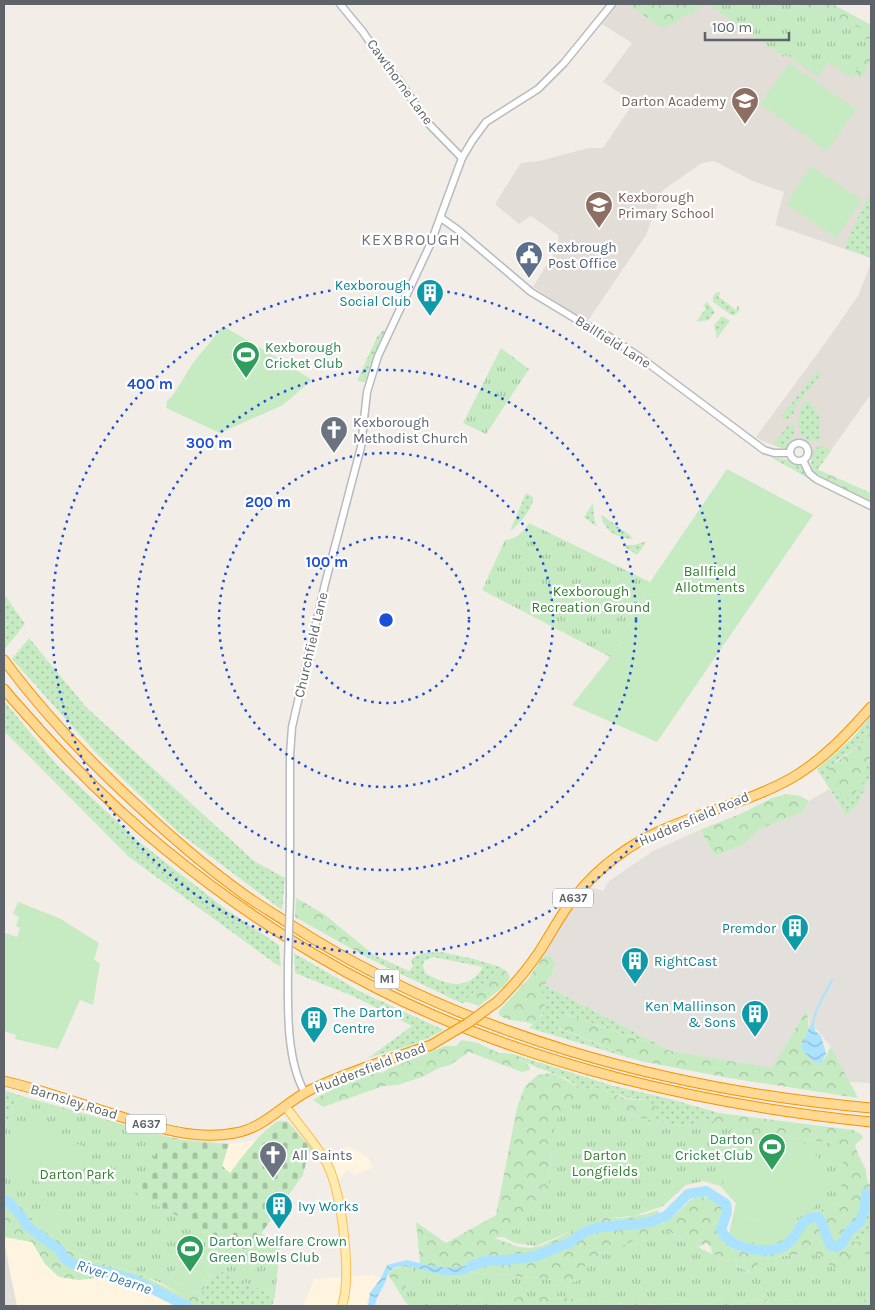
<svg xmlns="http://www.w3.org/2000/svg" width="875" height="1310" font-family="Karla,sans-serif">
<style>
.commercial{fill:#fff4df}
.industrial{fill:#e3e0db}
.education{fill:#e2ddd6}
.grass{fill:url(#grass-dots);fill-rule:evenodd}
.forest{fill:url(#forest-crowns)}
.cemetery{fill:url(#cemetery-stones)}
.park{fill:url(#park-tufts)}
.garden{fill:#c6ebc2}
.water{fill:url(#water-waves)}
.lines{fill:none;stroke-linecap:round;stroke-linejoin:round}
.stream{stroke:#aae2ff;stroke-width:2}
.river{stroke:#aae2ff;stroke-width:10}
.minor-casing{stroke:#b7babf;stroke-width:9}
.major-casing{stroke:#ffbe53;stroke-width:10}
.highway-casing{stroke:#f99200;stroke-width:11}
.minor{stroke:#fff;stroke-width:6}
.major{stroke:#ffeaaf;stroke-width:8}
.highway{stroke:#ffd891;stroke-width:9}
.minor-bridge-casing{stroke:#b7babf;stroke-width:9;stroke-linecap:butt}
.highway-bridge-casing{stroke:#f99200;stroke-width:11;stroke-linecap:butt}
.minor-bridge{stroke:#fff;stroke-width:6}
.highway-bridge{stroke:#ffd891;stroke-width:9}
.ring{fill:none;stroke:#1d4ed8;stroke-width:2.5;stroke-dasharray:2.5 5}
.labels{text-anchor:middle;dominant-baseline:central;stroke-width:4.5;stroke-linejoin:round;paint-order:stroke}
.shield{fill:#fff;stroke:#8e9296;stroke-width:1}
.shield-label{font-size:12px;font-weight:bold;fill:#5e6469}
.street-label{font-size:14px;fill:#5e6469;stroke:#fff}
.education-label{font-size:14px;fill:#785e54;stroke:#fff;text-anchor:end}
.service-label{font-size:14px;fill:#4e5e75;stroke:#fff;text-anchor:start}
.culture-label{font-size:14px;fill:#0d838f;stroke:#fff;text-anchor:end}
.leisure-label{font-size:14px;fill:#27864d;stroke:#fff;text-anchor:start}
.worship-label{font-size:14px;fill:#5b616d;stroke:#fff;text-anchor:start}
.park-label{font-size:14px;fill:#30812c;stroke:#fff}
.water-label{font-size:15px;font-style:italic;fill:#367aaa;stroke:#fff}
.quarter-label{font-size:16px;letter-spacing:1px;fill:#6f767b;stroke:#fff}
.centre{fill:#1d4ed8;stroke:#fff;stroke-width:2.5}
.ring-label{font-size:15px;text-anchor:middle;font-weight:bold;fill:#1d4ed8;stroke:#fff;stroke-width:4.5;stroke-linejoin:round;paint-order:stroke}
</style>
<defs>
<pattern id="grass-dots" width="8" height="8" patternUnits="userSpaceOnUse" patternTransform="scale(1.25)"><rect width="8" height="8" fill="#c6ebc2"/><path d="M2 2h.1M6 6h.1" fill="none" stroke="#a4c2a2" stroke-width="1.8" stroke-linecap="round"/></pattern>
<pattern id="forest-crowns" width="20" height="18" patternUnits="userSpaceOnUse" patternTransform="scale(1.25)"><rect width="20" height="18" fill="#c6ebc2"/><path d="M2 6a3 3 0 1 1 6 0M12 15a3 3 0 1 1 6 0" fill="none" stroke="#a4c2a2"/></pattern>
<pattern id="cemetery-stones" width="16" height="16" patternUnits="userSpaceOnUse" patternTransform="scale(1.25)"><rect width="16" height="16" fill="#c6ebc2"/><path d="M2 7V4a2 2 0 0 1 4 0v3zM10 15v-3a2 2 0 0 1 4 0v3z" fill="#a4c2a2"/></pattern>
<pattern id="park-tufts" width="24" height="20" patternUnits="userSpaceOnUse" patternTransform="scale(1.25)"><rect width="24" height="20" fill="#c6ebc2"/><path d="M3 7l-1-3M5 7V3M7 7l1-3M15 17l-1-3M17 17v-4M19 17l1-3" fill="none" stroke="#a4c2a2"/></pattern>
<pattern id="water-waves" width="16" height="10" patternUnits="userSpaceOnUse" patternTransform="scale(1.25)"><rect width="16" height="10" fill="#aae2ff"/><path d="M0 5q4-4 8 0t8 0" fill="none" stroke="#8ebbd2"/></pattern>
</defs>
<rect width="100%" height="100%" fill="#f2eee7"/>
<!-- commercial -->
<g class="commercial">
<polygon points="258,1139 230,1173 222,1166 229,1144 247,1142"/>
<polygon points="348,1146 368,1157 373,1168 354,1175 348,1169 338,1181 329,1159"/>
<polygon points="4,1237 32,1242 45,1264 78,1280 105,1277 148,1292 175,1306 17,1306"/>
<polygon points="373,1275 381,1278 370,1292 366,1306 303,1306 314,1279"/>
</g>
<!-- industrial -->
<g class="industrial">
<polygon points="871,772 871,1083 849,1082 831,1047 813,1025 810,1025 807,1009 772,1069 671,1051 544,985 553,971 542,958 569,912 594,888 603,891 609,881 653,851 700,830 715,856 743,845 761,828 801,813 805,809 809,801 829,789 846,815 858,805"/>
<polygon points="4,1241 9,1268 17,1306 4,1306"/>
</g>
<!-- education -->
<g class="education">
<polygon points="618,4 832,4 871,25 871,258 775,225 784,192 753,181 714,161 702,163 663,190 646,235 587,322 533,287 559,245 558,235 531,216 519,224 495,204 521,163 539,161 589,148 603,148 634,102 603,82 632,43 602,24"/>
<polygon points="871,263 871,394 815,473 811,466 812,446 798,439 785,449 762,441 756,437 823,346 858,296"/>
</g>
<!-- grass -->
<g class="grass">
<polygon points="869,197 871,199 871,258 844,248 864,204"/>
<polygon points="720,292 719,297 736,310 738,305 740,310 735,315 731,315 713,302 713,296 717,292"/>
<polygon points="707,302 715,312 709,320 696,322 706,308 703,306"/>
<polygon points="722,316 730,321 717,338 714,325"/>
<polygon points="383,330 385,331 374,354 365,382 357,381 377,337"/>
<polygon points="817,371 820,371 820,375 796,406 792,417 784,420 781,417"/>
<path d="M806,402H810L821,418L819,430L821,437L818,441L807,440L801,435C797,422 797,413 806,402Z"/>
<path d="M789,424H792C797,435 792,440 785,449L773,445Z"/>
<path d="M822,445L831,451L815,473C808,463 810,450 822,445Z"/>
<polygon points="772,458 786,459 795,464 801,466 808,478"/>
<path d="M526,493L533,497C535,506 518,526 510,531Z"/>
<polygon points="593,503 594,517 597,527 584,517"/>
<path d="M602,515L631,536L632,539C616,538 605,531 601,516Z"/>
<polygon points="647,541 637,555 622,545 634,545"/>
<polygon points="4,594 25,624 4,650"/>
<polygon points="29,638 86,707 254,861 285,878 282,910 178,832 98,755 12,659"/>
<polygon points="4,701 57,765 138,841 227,910 279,945 281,967 273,962 129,857 4,731"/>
<polygon points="871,715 871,731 865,741 835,762 865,777 866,765 870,759 871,760 871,772 858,805 846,815 817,769 854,737"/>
<path d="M441,952L474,959L500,967L467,999V1002L461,1003L366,957L374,955L409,971L413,967L411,960C417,952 431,953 441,952ZM433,957L483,967C468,992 446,985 425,973L423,965L424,961Z"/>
<polygon points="294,953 361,992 444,1030 418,1043 368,1058 412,1026 355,997 295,973"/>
<polygon points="544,985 671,1051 566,1014 558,1028 640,1061 529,1028 542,1015 546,996 540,991"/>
<path d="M505,1053L513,1054L610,1085L670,1099L719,1113L713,1118L714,1124L706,1121L683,1126L643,1119L655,1117L643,1099C626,1101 622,1093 609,1093C596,1083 591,1092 580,1087C573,1084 567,1078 559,1076C541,1068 523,1063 505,1053Z"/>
<polygon points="4,1090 18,1095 4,1130"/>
<polygon points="871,1201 871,1233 858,1242 845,1243 864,1225"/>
<polygon points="220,1270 275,1296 272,1306 201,1306 198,1300 212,1273 219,1275"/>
</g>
<!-- forest -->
<g class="forest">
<polygon points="628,4 703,4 693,14 683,16 673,24 663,28 656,24"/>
<polygon points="802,4 832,4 871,25 871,58 865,74 858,77 853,75 865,58 828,13 807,8"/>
<polygon points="817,469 871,493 871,502 815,473"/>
<path d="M871,731V760L870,759C866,765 867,769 866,775C863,786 851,800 840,800L830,781L829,768L865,741Z"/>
<polygon points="787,794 800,796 809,801 805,809 801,813 761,828 743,845 715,856 700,830 740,814 772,798"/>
<polygon points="296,898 324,914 374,955 366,957 295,917"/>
<path d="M546,956H550L555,963L553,971L541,991L546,996C544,1008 543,1018 532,1024C521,1020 508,1022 499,1015V1011L529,978L542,958Z"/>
<polygon points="500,967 508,973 510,978 503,987 479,1006 467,1002 467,999"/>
<path d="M807,1009L809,1030L802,1044L809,1058L816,1063C825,1064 826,1053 831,1047L858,1098L729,1078L640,1061L557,1027L565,1014L671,1051L772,1068Z"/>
<path d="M462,1040L478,1043L499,1053H505L526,1063L530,1067V1070L522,1072L469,1052L450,1065L439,1068L422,1077L398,1085L384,1086L323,1107L313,1100C328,1092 367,1069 382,1073L390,1068L445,1046H456Z"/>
<path d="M550,1073C562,1076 571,1085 583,1088C594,1091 597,1083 609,1093C616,1093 618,1096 625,1098C639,1103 647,1094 658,1110L655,1117L643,1119L602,1105L551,1146L549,1187L525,1220L503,1237L494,1238L519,1247L531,1248L543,1245L600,1217L622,1218L646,1214L658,1210L662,1224L679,1211L690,1200L696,1198L702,1197L710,1199L717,1203L723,1208L718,1226L737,1237H789L797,1220L816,1211L839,1204L829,1143L727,1128L714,1124L713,1118L719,1113L853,1130L861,1134L863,1138L855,1145C857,1154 862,1160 865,1168C867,1173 866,1178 869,1184H871V1202L863,1195L862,1209L855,1223L849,1226L843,1239L839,1242H858L871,1233V1254L840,1275L802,1254L762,1259L752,1273L712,1254L711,1247L706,1243L698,1247L686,1244L680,1237L662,1229L576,1282L469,1272L484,1264L482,1261C462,1269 440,1271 420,1263L416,1222L446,1243L496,1215L517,1108L525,1086L538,1075Z"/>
<polygon points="4,1197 11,1198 26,1210 39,1228 59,1239 63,1248 110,1266 137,1273 180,1294 197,1294 211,1267 220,1270 219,1275 211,1274 198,1300 201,1306 175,1306 148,1292 106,1277 78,1280 59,1277 45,1264 32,1242 4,1237"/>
<polygon points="407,1266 414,1267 402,1297 388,1274 393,1269"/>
<polygon points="518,1297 556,1297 637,1305 708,1302 711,1306 499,1306"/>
<path d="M871,1299V1306H729C751,1297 778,1301 802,1301C825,1301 848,1301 871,1299Z"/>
</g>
<!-- cemetery -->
<path class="cemetery" d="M279,1121H287L313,1150L308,1154L303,1175L248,1252L134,1194L165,1136L184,1140L229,1144L222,1166L230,1173C242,1157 262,1129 279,1121Z"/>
<!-- park -->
<g class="park">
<polygon points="708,4 802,4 807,8 828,13 866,31 865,58 851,78 828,62 818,77 787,55 784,57"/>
<polygon points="501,348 529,369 486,434 463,423"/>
<path d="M529,523L650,582L639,606L610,657L482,590L505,540C517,539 523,532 529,523Z"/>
<polygon points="18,1095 165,1136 135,1194 248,1252 261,1233 280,1245 275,1296 211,1267 184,1252 170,1279 197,1294 180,1294 161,1283 137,1273 110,1266 63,1248 59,1239 39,1228 26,1210 11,1198 4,1197 4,1130"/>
<polygon points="568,1104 602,1105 643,1119 683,1126 706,1121 727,1128 829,1143 844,1164 839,1204 816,1211 797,1220 770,1222 750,1219 720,1186 703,1181 686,1185 663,1206 634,1216 602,1218 536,1246 515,1243 503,1237 525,1220 549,1187 551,1146 556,1121"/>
<path d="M662,1229L680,1237L686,1244L698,1247L751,1273L762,1259L802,1254L808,1246L840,1274L849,1255L871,1254V1299L842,1302L756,1300L737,1303L729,1306H711L708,1302L637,1305L556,1297H518L499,1306H409L402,1297L414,1267C436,1271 445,1278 469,1272L576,1282L588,1260Z"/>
</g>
<!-- garden -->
<g class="garden">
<polygon points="789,63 856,109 827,151 760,104"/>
<polygon points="811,166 862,200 836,238 786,204"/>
<polygon points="223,326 276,357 312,380 283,405 220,433 166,408 167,401 173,395 193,363"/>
<polygon points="727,469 813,515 657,742 572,705 610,657 639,606 650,582"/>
<polygon points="18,902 59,918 99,943 94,960 100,963 93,1005 80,1000 58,1049 15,1039 16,1035 4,1031 4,937 5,933 17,937 20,928 16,926 19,917 13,914"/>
<polygon points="19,1120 92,1150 72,1197 4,1168 4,1158"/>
<path d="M756,1134C777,1133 803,1135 815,1154C817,1156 821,1160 821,1163C824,1175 819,1194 816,1206L790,1220H797L789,1237L766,1247L737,1237L729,1233L736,1203L750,1219L767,1221C759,1218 749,1215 742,1209C735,1202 725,1189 722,1179C721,1172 726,1150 731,1145C737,1138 747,1136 756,1134Z"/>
<polygon points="42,1206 65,1221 57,1233 34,1219"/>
<polygon points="184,1252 211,1267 197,1294 170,1279"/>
</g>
<!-- water -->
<g class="water">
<path d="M810,1025H813L815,1028V1031L821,1036L826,1053L822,1062C813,1066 808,1055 802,1049C801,1039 808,1034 810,1025Z"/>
<path d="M407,1260C434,1267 454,1272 482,1261L484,1264C477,1268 469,1273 459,1275C453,1275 442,1275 436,1273C424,1271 401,1260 390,1271C387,1274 386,1281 384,1285C380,1293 376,1297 375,1306H368L370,1293L381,1278L387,1265Z"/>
</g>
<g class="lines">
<!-- stream -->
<path class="stream" d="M813,1025C814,1010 825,994 832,980"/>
<!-- river -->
<g class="river">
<polyline points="4,1200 9,1202 22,1217 27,1226 61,1251 64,1258 73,1264 112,1273 136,1281 187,1306"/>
<path d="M471,1266L488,1260L495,1261L533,1257L569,1243L586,1231L601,1227L647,1223L666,1216L688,1194L706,1191L726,1204L727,1212L721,1230C723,1233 725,1237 728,1239C741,1250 769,1254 784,1246C800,1237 798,1217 818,1217C825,1226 825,1236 831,1246L837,1247L843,1242L848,1233L860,1222L865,1208L866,1194L871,1193"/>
</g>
<defs>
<g id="minor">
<polyline points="340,4 363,32 387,67 399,80 427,122 462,158"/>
<polyline points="441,218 458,230 531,292 584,324 605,334 641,358 764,450 774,453 790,453"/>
<circle cx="799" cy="452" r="9"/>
<polyline points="803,460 809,473 816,479 871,506"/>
<polyline points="290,897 290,755 292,727 325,584 361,447 367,392 378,356 430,245 462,158 472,141 486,122 538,89 564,63 612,4"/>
<path d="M288,963C288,1002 285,1058 305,1093"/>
</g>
<path id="major" d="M286,1107C298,1124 320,1148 328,1166C342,1195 352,1276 342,1306"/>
<g id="highway">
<path d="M4,660C43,713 89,761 137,805C170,836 205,866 242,893C257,904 273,913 288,923C461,1035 669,1090 871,1108"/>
<path d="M4,689C15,703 28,716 40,730C80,774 121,814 167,851C232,904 301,950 376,988C526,1065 704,1105 871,1122"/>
<path d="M498,1001C513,986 527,970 539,952C551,934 560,915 574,898C587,881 603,866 620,854C670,817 736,809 790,779C822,761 847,734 871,707"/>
<path d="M4,1081C47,1091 89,1107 131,1120C166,1130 199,1140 235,1133C265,1128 284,1103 310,1090C349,1071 391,1059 431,1045"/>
</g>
</defs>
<!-- minor casing -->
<use href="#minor" class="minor-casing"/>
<!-- major casing -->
<use href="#major" class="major-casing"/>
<!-- highway casing -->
<use href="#highway" class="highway-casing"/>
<!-- minor -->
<use href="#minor" class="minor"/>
<!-- major -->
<use href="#major" class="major"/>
<!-- highway -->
<use href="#highway" class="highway"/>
<defs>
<polyline id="minor-bridge" points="288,963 290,897"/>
<polyline id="highway-bridge" points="431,1045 468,1023 498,1001"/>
</defs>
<!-- minor-bridge casing -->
<use href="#minor-bridge" class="minor-bridge-casing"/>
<!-- highway-bridge casing -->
<use href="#highway-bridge" class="highway-bridge-casing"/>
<!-- minor-bridge -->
<use href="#minor-bridge" class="minor-bridge"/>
<!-- highway-bridge -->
<use href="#highway-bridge" class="highway-bridge"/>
</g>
<!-- distance rings -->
<g class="ring">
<circle cx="386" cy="620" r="83"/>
<circle cx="386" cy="620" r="167"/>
<circle cx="386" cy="620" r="250"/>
<circle cx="386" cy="620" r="334"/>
</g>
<!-- icons -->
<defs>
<symbol id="school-pin" viewBox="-11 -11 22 30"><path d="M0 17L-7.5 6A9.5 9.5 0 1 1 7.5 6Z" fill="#8d6e63" stroke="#fff"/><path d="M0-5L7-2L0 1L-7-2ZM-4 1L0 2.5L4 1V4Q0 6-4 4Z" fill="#fff"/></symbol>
<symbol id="civic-pin" viewBox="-11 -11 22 30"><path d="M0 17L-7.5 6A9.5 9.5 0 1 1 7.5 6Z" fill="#5c6f8a" stroke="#fff"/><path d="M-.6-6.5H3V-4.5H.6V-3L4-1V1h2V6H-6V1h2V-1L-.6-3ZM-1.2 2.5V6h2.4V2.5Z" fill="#fff"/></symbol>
<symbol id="building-pin" viewBox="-11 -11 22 30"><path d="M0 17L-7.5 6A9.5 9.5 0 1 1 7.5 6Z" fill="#0f9aa8" stroke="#fff"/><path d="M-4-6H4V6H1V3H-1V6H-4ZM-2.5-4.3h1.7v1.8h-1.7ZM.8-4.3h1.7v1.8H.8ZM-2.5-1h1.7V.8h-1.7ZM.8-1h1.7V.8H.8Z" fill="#fff"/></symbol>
<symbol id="stadium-pin" viewBox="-11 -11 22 30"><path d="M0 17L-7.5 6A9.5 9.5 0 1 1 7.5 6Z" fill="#2e9e5b" stroke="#fff"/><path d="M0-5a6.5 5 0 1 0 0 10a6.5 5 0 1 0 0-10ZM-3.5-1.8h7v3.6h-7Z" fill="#fff"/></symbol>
<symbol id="church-pin" viewBox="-11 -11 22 30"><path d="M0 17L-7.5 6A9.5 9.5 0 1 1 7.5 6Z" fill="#6b7280" stroke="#fff"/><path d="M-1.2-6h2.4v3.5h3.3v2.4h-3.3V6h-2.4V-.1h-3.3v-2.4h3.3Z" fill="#fff"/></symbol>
</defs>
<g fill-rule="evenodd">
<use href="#school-pin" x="729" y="85" width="32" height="43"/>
<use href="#school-pin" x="583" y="189" width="32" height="43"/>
<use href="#civic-pin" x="513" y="239" width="32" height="43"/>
<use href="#building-pin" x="414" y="277" width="32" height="43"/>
<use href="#stadium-pin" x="230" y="339" width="32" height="43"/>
<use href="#church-pin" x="318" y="414" width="32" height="43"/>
<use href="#building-pin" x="779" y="912" width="32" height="43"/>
<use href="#building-pin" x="619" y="945" width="32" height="43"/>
<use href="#building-pin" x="739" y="998" width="32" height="43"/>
<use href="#building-pin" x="298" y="1004" width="32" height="43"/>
<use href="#stadium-pin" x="756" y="1131" width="32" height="43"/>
<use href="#church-pin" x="257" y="1139" width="32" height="43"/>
<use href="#building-pin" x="263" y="1190" width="32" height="43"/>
<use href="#stadium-pin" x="174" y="1233" width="32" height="43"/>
</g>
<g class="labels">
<!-- shield labels -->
<g class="shield">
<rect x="553" y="888.5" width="40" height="19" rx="4"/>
<rect x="374.5" y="969.5" width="25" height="19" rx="4"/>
<rect x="126" y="1114.5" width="40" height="19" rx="4"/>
</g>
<g class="shield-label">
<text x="573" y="898">A637</text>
<text x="387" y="979">M1</text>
<text x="146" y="1124">A637</text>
</g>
<!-- street labels -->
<g class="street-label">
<text transform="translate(400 82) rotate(54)">Cawthorne Lane</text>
<text transform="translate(613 342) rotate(32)">Ballfield Lane</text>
<text transform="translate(311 645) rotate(-77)">Churchfield Lane</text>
<text transform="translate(694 819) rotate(-23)">Huddersfield Road</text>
<text transform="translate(370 1068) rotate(-21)">Huddersfield Road</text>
<text transform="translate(74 1102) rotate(17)">Barnsley Road</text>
</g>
<!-- education labels -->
<g class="education-label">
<text x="726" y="101">Darton Academy</text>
<text x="618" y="197" text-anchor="start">Kexborough<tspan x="618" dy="16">Primary School</tspan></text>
</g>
<!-- service labels -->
<g class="service-label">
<text x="548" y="247">Kexbrough<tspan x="548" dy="16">Post Office</tspan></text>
</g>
<!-- culture labels -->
<g class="culture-label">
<text x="411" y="285">Kexborough<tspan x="411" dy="16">Social Club</tspan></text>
<text x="776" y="928">Premdor</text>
<text x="654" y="961" text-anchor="start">RightCast</text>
<text x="736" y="1006">Ken Mallinson<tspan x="736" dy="16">&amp; Sons</tspan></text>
<text x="333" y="1012" text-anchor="start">The Darton<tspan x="333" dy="16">Centre</tspan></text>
<text x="298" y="1206" text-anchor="start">Ivy Works</text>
</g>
<!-- leisure labels -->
<g class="leisure-label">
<text x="265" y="347">Kexborough<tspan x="265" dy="16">Cricket Club</tspan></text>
<text x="753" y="1139" text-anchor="end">Darton<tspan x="753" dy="16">Cricket Club</tspan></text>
<text x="209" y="1241">Darton Welfare Crown<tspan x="209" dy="16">Green Bowls Club</tspan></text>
</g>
<!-- worship labels -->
<g class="worship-label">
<text x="353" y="422">Kexborough<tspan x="353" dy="16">Methodist Church</tspan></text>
<text x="292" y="1155">All Saints</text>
</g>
<!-- park labels -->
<g class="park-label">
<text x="710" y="571">Ballfield<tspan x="710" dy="16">Allotments</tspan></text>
<text x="591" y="591">Kexborough<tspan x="591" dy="16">Recreation Ground</tspan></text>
<text x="605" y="1155">Darton<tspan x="605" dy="16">Longfields</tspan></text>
<text x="77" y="1174">Darton Park</text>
</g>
<!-- water labels -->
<g class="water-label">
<text transform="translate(114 1277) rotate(19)">River Dearne</text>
</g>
<!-- quarter labels -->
<g class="quarter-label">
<text x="411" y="239">KEXBROUGH</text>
</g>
</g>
<circle cx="386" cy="620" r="8" class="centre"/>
<g class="ring-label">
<text x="150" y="389">400 m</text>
<text x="209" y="448">300 m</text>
<text x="268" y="507">200 m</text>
<text x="327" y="567">100 m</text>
</g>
<!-- border -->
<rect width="875" height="1310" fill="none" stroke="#5e6469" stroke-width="10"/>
<!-- scale -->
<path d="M705 32v8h84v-8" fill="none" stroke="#5e6469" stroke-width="2.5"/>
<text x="712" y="32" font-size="15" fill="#5e6469" stroke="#ffffff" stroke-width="4" paint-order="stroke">100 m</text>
</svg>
